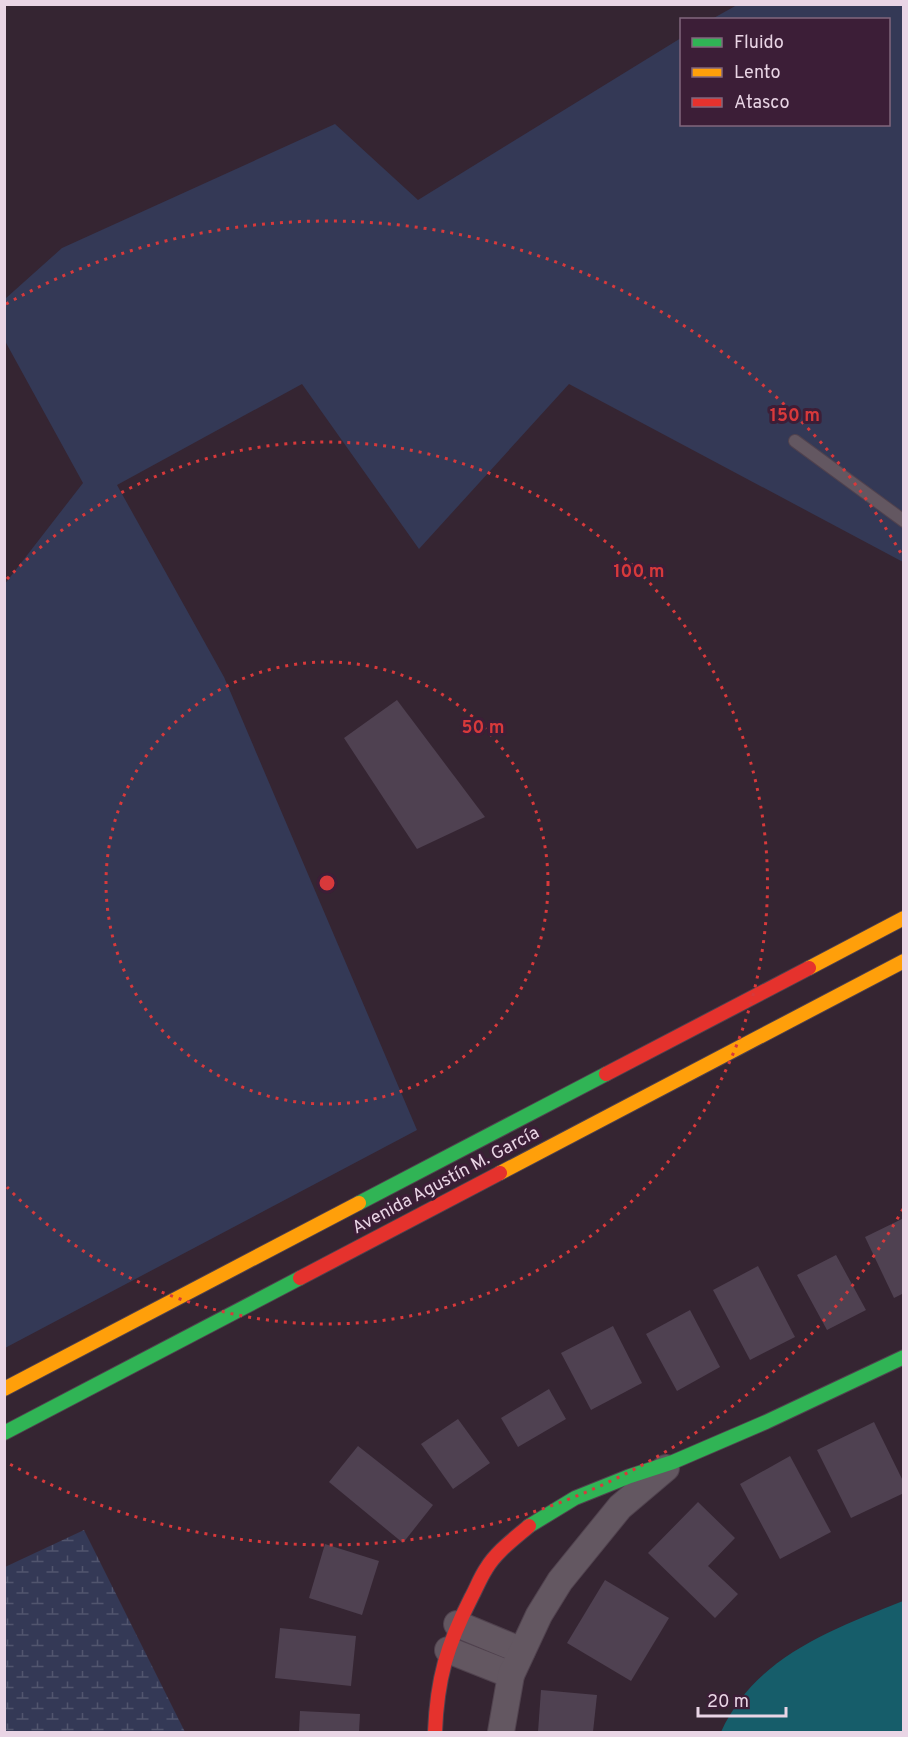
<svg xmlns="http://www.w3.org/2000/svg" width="908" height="1737" font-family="Overpass,sans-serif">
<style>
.green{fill:#343956}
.wetland{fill:url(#wetland-marsh)}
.water{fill:#165d6a}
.building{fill:#4f4151}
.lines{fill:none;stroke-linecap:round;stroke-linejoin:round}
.lane-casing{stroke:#50424e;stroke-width:14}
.street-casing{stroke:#50424e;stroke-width:28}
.fast-casing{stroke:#50424e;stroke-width:16}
.slow-casing{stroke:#50424e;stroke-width:16}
.jam-casing{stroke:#50424e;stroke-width:16}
.lane{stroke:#635761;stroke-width:12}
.street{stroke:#635761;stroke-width:26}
.fast{stroke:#30b455;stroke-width:14}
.slow{stroke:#ff9f0a;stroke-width:14}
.jam{stroke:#e5322d;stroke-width:14}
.ring{fill:none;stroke:#d8393b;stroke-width:3;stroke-dasharray:3 6}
.labels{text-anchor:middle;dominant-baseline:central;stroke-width:6;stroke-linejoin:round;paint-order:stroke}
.street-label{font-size:18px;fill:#e9d5e5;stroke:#3c1e37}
.centre{fill:#d8393b;stroke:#3c1e37;stroke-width:3}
.ring-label{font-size:18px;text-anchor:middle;font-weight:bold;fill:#d8393b;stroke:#3c1e37;stroke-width:6;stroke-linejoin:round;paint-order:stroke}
</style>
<defs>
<pattern id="wetland-marsh" width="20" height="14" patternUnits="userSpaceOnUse" patternTransform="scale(1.5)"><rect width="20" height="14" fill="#343956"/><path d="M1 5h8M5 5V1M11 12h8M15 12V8" fill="none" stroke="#51556e"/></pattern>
</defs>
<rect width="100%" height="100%" fill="#352532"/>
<!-- green -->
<polygon class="green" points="737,5 903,5 903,562 569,384 419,549 302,384 117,485 224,677 417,1130 5,1348 4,585 83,483 5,341 5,299 62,248 335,124 418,200 681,38 682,124 888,124 888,20 712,19"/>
<!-- wetland -->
<polygon class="wetland" points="84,1530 185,1732 5,1732 5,1567"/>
<!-- water -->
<path class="water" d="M903,1601V1732H721C755,1657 831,1630 903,1601Z"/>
<!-- building -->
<g class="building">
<polygon points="397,700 485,817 417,849 344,738"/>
<polygon points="904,1218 904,1293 894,1298 865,1237"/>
<polygon points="836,1255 866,1310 827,1330 797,1275"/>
<polygon points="758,1266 795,1337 750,1360 713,1290"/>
<polygon points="690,1310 720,1367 677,1391 646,1334"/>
<polygon points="613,1326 642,1383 591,1410 561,1353"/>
<polygon points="549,1389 566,1419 518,1447 501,1418"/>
<polygon points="458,1419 490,1463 453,1489 421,1444"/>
<polygon points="874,1422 904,1483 904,1493 851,1518 817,1450"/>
<polygon points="358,1446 433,1505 403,1543 329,1482"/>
<polygon points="790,1456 831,1532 780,1559 740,1484"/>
<polygon points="698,1502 735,1538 708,1566 738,1594 715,1618 648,1553"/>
<polygon points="325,1544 379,1561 362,1615 309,1598"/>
<polygon points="605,1580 669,1618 631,1681 567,1643"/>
<polygon points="280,1628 356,1636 351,1686 275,1678"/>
<polygon points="541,1690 597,1695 593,1732 538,1732"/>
<polygon points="300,1711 360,1714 359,1732 299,1732"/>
</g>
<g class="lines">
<defs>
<polyline id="lane" points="795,441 904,521"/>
<g id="street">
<polyline points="457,1624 522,1651"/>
<polyline points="448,1650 511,1675"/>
<polyline points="501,1732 511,1675 539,1615 560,1581 620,1507 666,1468"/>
</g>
<g id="fast">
<polyline points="359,1203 606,1074"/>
<polyline points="4,1433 300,1278"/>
<polyline points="529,1526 575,1498 630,1476 673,1462 766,1422 904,1357"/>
</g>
<g id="slow">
<polyline points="809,968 904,918"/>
<polyline points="500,1173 904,961"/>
<polyline points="4,1389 359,1203"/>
</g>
<g id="jam">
<polyline points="606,1074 809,968"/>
<polyline points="300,1278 500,1173"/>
<path d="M435,1732C437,1679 447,1645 471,1598C476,1589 480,1578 486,1569C496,1552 514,1539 529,1526"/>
</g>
</defs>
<!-- lane casing -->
<use href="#lane" class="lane-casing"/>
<!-- street casing -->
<use href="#street" class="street-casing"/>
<!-- fast casing -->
<use href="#fast" class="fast-casing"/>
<!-- slow casing -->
<use href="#slow" class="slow-casing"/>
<!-- jam casing -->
<use href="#jam" class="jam-casing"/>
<!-- lane -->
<use href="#lane" class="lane"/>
<!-- street -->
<use href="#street" class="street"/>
<!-- fast -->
<use href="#fast" class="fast"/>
<!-- slow -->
<use href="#slow" class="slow"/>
<!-- jam -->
<use href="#jam" class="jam"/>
</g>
<!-- distance rings -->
<g class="ring">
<circle cx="327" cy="883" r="221"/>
<path d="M7 579A441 441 0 1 1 7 1187"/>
<path d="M903 1209A662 662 0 0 1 6 1462M6 304A662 662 0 0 1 903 557"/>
</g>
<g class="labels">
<!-- street labels -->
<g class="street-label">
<text transform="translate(446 1181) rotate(-28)">Avenida Agustín M. García</text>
</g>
</g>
<circle cx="327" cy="883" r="9" class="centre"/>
<g class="ring-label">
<text x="795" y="421">150 m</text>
<text x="639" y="577">100 m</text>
<text x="483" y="733">50 m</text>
</g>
<!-- border -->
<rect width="908" height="1737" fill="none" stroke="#e9d5e5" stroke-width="12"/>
<!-- legend -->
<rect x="680" y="18" width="210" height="108" fill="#3c1e37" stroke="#81677d" stroke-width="1.5"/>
<rect x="692" y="38" width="30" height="9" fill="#30b455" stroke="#81677d" stroke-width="1.5"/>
<text x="734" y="48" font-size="18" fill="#e9d5e5">Fluido</text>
<rect x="692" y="68" width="30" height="9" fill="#ff9f0a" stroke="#81677d" stroke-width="1.5"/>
<text x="734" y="78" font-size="18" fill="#e9d5e5">Lento</text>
<rect x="692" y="98" width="30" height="9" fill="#e5322d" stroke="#81677d" stroke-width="1.5"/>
<text x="734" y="108" font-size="18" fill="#e9d5e5">Atasco</text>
<!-- scale -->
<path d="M698 1707v9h88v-9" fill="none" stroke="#e9d5e5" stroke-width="3"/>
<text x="707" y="1707" font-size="18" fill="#e9d5e5" stroke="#3c1e37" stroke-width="4.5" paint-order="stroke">20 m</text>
</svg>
